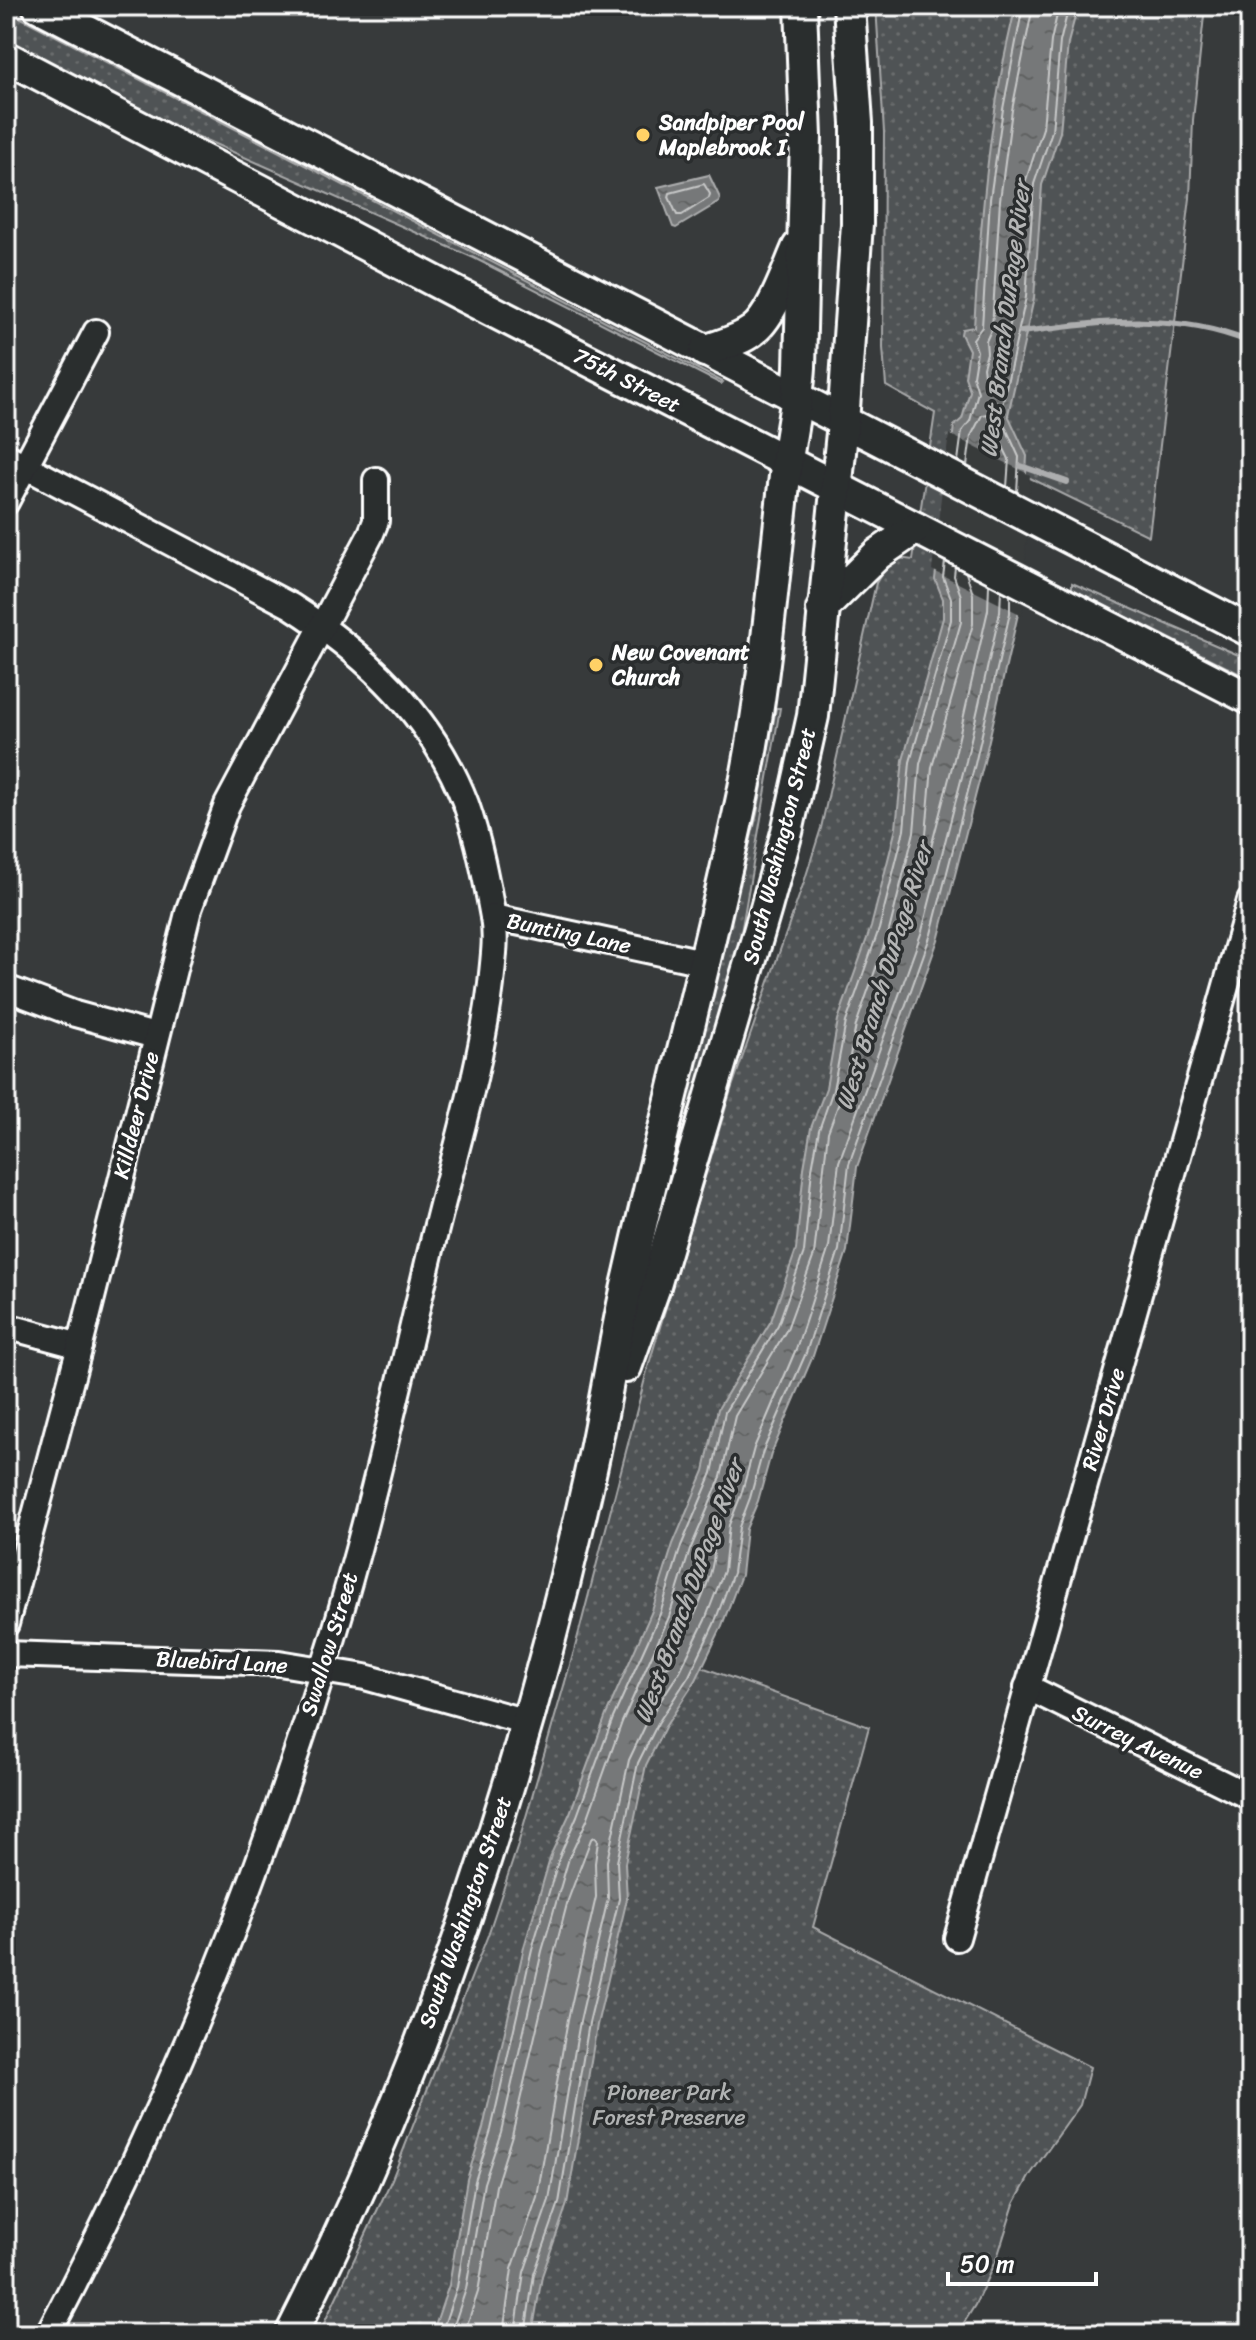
<svg xmlns="http://www.w3.org/2000/svg" width="1256" height="2340" font-family="Sriracha,sans-serif">
<style>
.grass{fill:url(#grass-dots);stroke:#a8a9aa;stroke-width:2}
.water{fill:url(#water-ripples);stroke:#adaeaf;stroke-width:2}
.pier{fill:#373a3b}
.lines{fill:none;stroke-linecap:round;stroke-linejoin:round}
.shore{stroke:#c8c9c9;stroke-width:2}
.stream{stroke:#adaeaf;stroke-width:6}
.minor-casing{stroke:#fff;stroke-width:30}
.major-casing{stroke:#fff;stroke-width:36}
.minor{stroke:#2a2d2e;stroke-width:24}
.major{stroke:#2a2d2e;stroke-width:30}
.poi-dot{fill:#ffd166;stroke:#2a2d2e;stroke-width:3}
.labels{text-anchor:middle;dominant-baseline:central;stroke-width:7;stroke-linejoin:round;paint-order:stroke}
.poi-label{font-size:22px;font-weight:bold;fill:#fff;stroke:#2a2d2e;text-anchor:start}
.street-label{font-size:22px;fill:#fff;stroke:#2a2d2e}
.park-label{font-size:22px;fill:#b0b2b2;stroke:#2a2d2e}
.water-label{font-size:24px;font-style:italic;fill:#b4b5b5;stroke:#2a2d2e}
</style>
<defs>
<pattern id="grass-dots" width="8" height="8" patternUnits="userSpaceOnUse" patternTransform="scale(2)"><rect width="8" height="8" fill="#505354"/><path d="M2 2h.1M6 6h.1" fill="none" stroke="#6a6d6e" stroke-width="1.8" stroke-linecap="round"/></pattern>
<pattern id="water-ripples" width="26" height="14" patternUnits="userSpaceOnUse" patternTransform="scale(2)"><rect width="26" height="14" fill="#767879"/><path d="M2 4q2-2 4 0t4 0M15 11q2-2 4 0t4 0" fill="none" stroke="#616262"/></pattern>
</defs>
<rect width="100%" height="100%" fill="#373a3b"/>
<filter id="ink" filterUnits="userSpaceOnUse"><feTurbulence type="fractalNoise" baseFrequency=".0125" numOctaves="2"/><feDisplacementMap in="SourceGraphic" scale="16" xChannelSelector="R" yChannelSelector="G"/><feConvolveMatrix kernelMatrix="1 2 1 2 8 2 1 2 1" color-interpolation-filters="sRGB"/></filter>
<g filter="url(#ink)">
<!-- grass -->
<g class="grass">
<polygon points="876,6 1205,6 1193,120 1190,198 1149,536 1026,476 823,1249 668,1655 869,1727 813,1927 1090,2067 1080,2105 1030,2175 1014,2204 998,2255 975,2305 957,2334 319,2334 392,2179 488,1935 517,1848 574,1651 648,1367 731,1090 805,879 821,828 876,583 885,568 898,558 913,560 935,413 886,386 883,348 884,132"/>
<polygon points="6,10 723,382 721,384 474,258 176,127 6,39"/>
<polygon points="1072,583 1250,660 1250,679 1072,589"/>
<polygon points="776,708 780,708 777,726 733,979 667,1204 660,1202 757,814"/>
</g>
<!-- water -->
<g class="water">
<path d="M1016,6H1078L1068,43L1060,132L1042,185L1034,298L1008,415L1027,456L1018,614L983,766L939,937L857,1167L847,1251L813,1356L771,1454L758,1501L746,1529L741,1575L721,1628L696,1680L665,1727L646,1765L625,1863L627,1899L597,2025L567,2204L542,2276L532,2334H432L449,2285L467,2179L483,2128L524,1947L552,1852L570,1813L606,1715L652,1611L673,1544L704,1471L718,1409L771,1321L796,1250L804,1168L811,1128L826,1088L838,1020L871,927L896,828L903,760L943,618V599L935,579L954,426L962,419L970,391L965,377L969,350L961,334L962,329L974,327C981,219 989,112 1016,6Z"/>
<polygon points="709,175 720,198 719,202 676,228 673,227 658,187"/>
</g>
<!-- pier -->
<polygon class="pier" points="949,434 1030,475 1022,615 932,570"/>
<g class="lines">
<!-- shore -->
<g class="shore">
<polyline points="1033,6 1012,110 1000,200 992,328 986,341 987,353 983,367 984,375 991,390 995,387 1017,295 1025,183 1043,128 1051,41 1059,6"/>
<polygon points="704,184 710,194 709,198 682,215 677,215 669,197 670,193"/>
<polyline points="958,461 962,431 970,421 978,392 973,376 977,351 973,339 982,327 990,199 1003,109 1023,6"/>
<polyline points="967,466 971,436 982,415 987,414 1009,459 1007,487"/>
<polyline points="1017,492 1019,457 1000,415 1026,297 1034,184 1052,131 1060,42 1069,6"/>
<polyline points="966,573 973,594 973,624 932,767 926,834 902,927 905,932 910,928 954,759 988,610 989,585"/>
<path d="M712,1540C723,1567 683,1638 670,1665L664,1668L662,1663L680,1621L707,1541Z"/>
<polyline points="441,2334 457,2287 475,2181 491,2130 532,1949 560,1855 577,1816 613,1718 660,1614 681,1546 712,1473 725,1412 778,1325 804,1252 812,1169 819,1130 833,1090 846,1022 879,929 904,830 910,762 951,620 951,598 943,577 945,562"/>
<polyline points="451,2334 466,2289 484,2183 501,2132 542,1951 569,1858 587,1820 622,1722 669,1617 690,1550 721,1477 735,1416 787,1329 814,1255 828,1132 843,1092 856,1025 889,931 914,832 920,764 961,622 961,596 954,576 955,567"/>
<polyline points="464,2334 478,2292 496,2186 512,2135 554,1954 568,1900 591,1839 595,1837 598,1841 595,1863 596,1897 568,2019 537,2197 512,2269 503,2334"/>
<polyline points="515,2334 524,2272 549,2200 580,2021 608,1898 607,1861 629,1760 649,1718 680,1671 705,1620 724,1571 729,1525 741,1495 754,1448 796,1349 807,1316 829,1247 839,1162 922,931 966,761 1000,612 1001,590"/>
<polyline points="525,2334 534,2274 559,2203 589,2023 619,1899 617,1862 638,1763 658,1723 689,1676 714,1624 733,1573 739,1527 750,1498 763,1451 806,1353 839,1250 849,1164 931,934 975,764 1010,613 1010,595"/>
</g>
<!-- stream -->
<g class="stream">
<path d="M1021,332C1100,322 1175,311 1250,342"/>
<polyline points="1021,466 1067,482"/>
</g>
<defs>
<g id="minor">
<path d="M6,456L291,606C366,654 434,719 466,804C479,841 486,879 493,917L703,962"/>
<polyline points="6,502 96,332"/>
<polyline points="6,988 75,1014 155,1036"/>
<polyline points="6,1326 80,1346"/>
<polyline points="6,1624 80,1346 189,909 227,805 370,536 376,521 376,480"/>
<polyline points="6,1654 279,1663 365,1677 527,1722"/>
<polyline points="1027,1687 1250,1797"/>
<polyline points="957,1938 1250,901"/>
<path d="M48,2334C166,2113 260,1880 332,1641C373,1506 402,1369 435,1233C455,1151 481,1068 491,984C493,961 497,939 493,917"/>
</g>
<g id="major">
<polyline points="38,6 1250,631"/>
<polyline points="6,57 459,294 1250,699"/>
<path d="M705,351C720,345 739,341 752,331C772,318 788,269 798,247"/>
<polyline points="822,609 878,554 916,528"/>
<polyline points="626,1367 655,1286 766,908 787,832 813,716 843,423 857,224 857,123 849,6"/>
<path d="M291,2334C429,2063 524,1770 590,1474C605,1407 614,1339 630,1273C666,1113 709,954 743,793C765,686 773,577 786,468C790,434 798,401 800,367L806,137L801,6"/>
</g>
</defs>
<!-- minor casing -->
<use href="#minor" class="minor-casing"/>
<!-- major casing -->
<use href="#major" class="major-casing"/>
<!-- minor -->
<use href="#minor" class="minor"/>
<!-- major -->
<use href="#major" class="major"/>
</g>
</g>
<!-- markers -->
<g class="poi-dot">
<circle cx="643" cy="135" r="8"/>
<circle cx="596" cy="665" r="8"/>
</g>
<g class="labels">
<!-- poi labels -->
<g class="poi-label">
<text x="659" y="122">Sandpiper Pool<tspan x="659" dy="25">Maplebrook I</tspan></text>
<text x="612" y="652">New Covenant<tspan x="612" dy="25">Church</tspan></text>
</g>
<!-- street labels -->
<g class="street-label">
<text transform="translate(627 380) rotate(27)">75th Street</text>
<text transform="translate(779 846) rotate(-76)">South Washington Street</text>
<text transform="translate(569 933) rotate(12)">Bunting Lane</text>
<text transform="translate(136 1115) rotate(-76)">Killdeer Drive</text>
<text transform="translate(1103 1419) rotate(-74)">River Drive</text>
<text transform="translate(329 1644) rotate(-73)">Swallow Street</text>
<text transform="translate(222 1662) rotate(3)">Bluebird Lane</text>
<text transform="translate(1138 1742) rotate(26)">Surrey Avenue</text>
<text transform="translate(465 1912) rotate(-71)">South Washington Street</text>
</g>
<!-- park labels -->
<g class="park-label">
<text x="669" y="2092">Pioneer Park<tspan x="669" dy="25">Forest Preserve</tspan></text>
</g>
<!-- water labels -->
<g class="water-label">
<text transform="translate(1005 319) rotate(-83)">West Branch DuPage River</text>
<text transform="translate(884 976) rotate(-73)">West Branch DuPage River</text>
<text transform="translate(689 1591) rotate(-70)">West Branch DuPage River</text>
</g>
</g>
<!-- margin -->
<rect width="1256" height="2340" fill="none" stroke="#2a2d2e" stroke-width="32"/>
<rect x="16" y="16" width="1224" height="2308" fill="none" stroke="#fff" stroke-width="3" filter="url(#ink)"/>
<!-- scale -->
<path d="M948 2272v12h148v-12" fill="none" stroke="#ffffff" stroke-width="4"/>
<text x="960" y="2272" font-size="24" fill="#ffffff" stroke="#2a2d2e" stroke-width="6" paint-order="stroke">50 m</text>
</svg>
